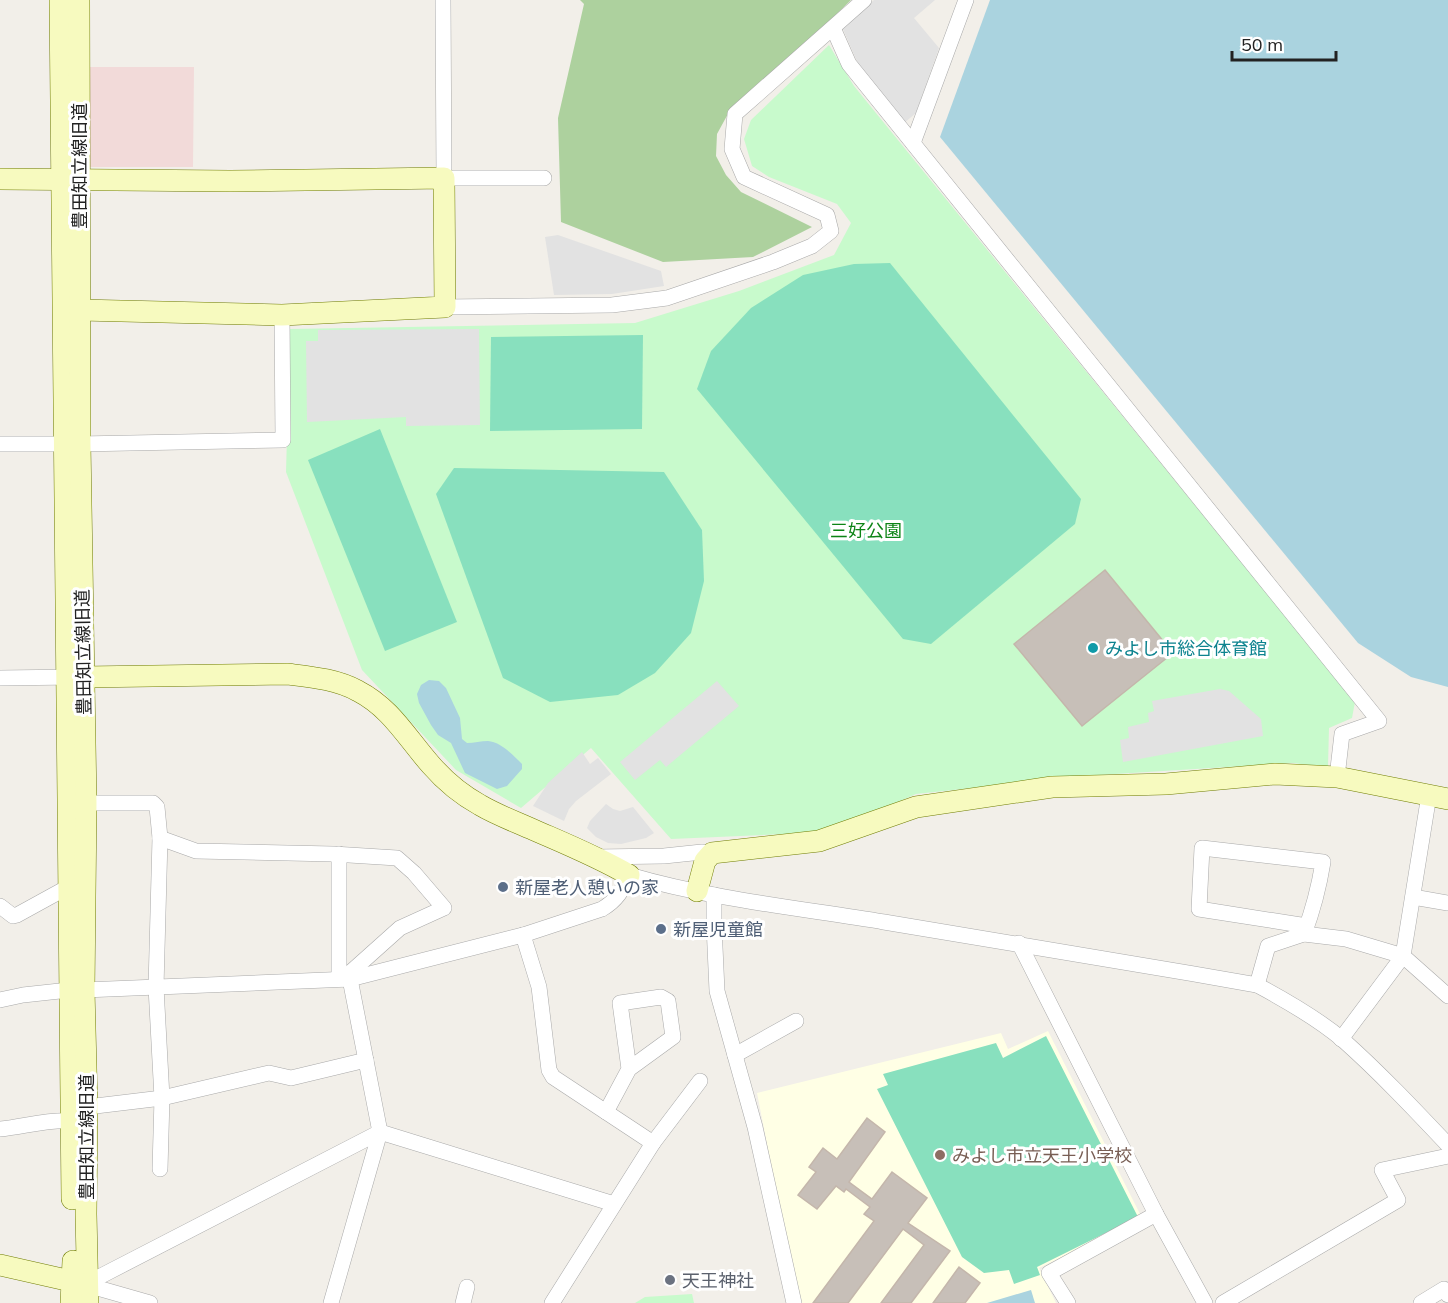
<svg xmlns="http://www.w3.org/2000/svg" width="1448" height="1303" font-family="Mulish,'Noto Sans JP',sans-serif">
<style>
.commercial{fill:#f2dad9}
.education{fill:#ffffe5}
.forest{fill:#add19e}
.park{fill:#c8facc}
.pitch{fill:#88e0be}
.parking{fill:#e2e2e2}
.water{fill:#aad3df}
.building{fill:#c7bfb8;stroke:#c4b6ab;stroke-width:1.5}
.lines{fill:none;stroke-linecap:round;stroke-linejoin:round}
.street-casing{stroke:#a9a9a9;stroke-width:16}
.secondary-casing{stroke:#707d05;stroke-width:22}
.street{stroke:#fff;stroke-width:15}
.secondary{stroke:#f7fabf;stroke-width:21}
.culture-dot{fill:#0f9aa8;stroke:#fff;stroke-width:2}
.service-dot{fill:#5c6f8a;stroke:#fff;stroke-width:2}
.education-dot{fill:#8d6e63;stroke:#fff;stroke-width:2}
.worship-dot{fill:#6b7280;stroke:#fff;stroke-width:2}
.labels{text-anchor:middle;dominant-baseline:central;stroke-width:6;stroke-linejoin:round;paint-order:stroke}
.street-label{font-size:18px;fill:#222;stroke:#fff}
.park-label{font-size:18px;fill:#0c8416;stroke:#fff}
.culture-label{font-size:18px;fill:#0d838f;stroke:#fff;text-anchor:start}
.service-label{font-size:18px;fill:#4e5e75;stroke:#fff;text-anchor:start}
.education-label{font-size:18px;fill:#785e54;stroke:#fff;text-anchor:start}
.worship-label{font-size:18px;fill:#5b616d;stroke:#fff;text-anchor:start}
</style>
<rect width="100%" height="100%" fill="#f2efe9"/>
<!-- commercial -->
<polygon class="commercial" points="89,67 194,67 193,167 88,167"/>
<!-- education -->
<polygon class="education" points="1048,1031 1142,1218 1039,1268 1056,1303 798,1303 757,1093 1001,1033 1008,1049"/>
<!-- forest -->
<polygon class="forest" points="580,0 851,0 811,39 729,112 717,134 716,156 726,175 741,192 812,227 753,257 663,262 561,222 558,118 584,4"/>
<!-- park -->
<g class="park">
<polygon points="829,45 854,86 1355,702 1352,718 1329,728 1328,767 1292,763 1083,776 916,794 831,832 671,839 591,748 521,808 456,770 362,670 286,472 290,329 635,323 739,291 834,255 851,223 837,204 769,177 752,166 744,139 751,120"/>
<polygon points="692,1294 694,1303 635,1303 645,1297"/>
</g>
<!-- pitch -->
<g class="pitch">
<polygon points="890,263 1081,499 1075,524 931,644 903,639 697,389 711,351 751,308 803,275 854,264"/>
<polygon points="643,335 642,429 490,431 491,337"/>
<polygon points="380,429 457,622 385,651 308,460"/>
<polygon points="454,468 664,472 702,530 704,581 691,633 655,673 618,695 550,702 503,678 436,494"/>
<polygon points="1046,1036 1138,1217 1037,1267 1040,1275 1014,1284 1009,1270 984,1273 962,1257 877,1089 888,1085 883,1074 996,1043 1003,1058"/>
</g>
<!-- parking -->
<g class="parking">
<polygon points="874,0 935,0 914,18 939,48 916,113 904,123 859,66 842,27"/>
<polygon points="558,235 661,271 664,286 612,294 554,295 545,237"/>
<polygon points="479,329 480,425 406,426 406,417 307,422 306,341 318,341 318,330"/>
<polygon points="717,681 739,706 666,767 660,760 635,780 620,762"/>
<polygon points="1220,689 1229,691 1261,719 1263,736 1123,762 1120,740 1129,738 1128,727 1149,722 1148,713 1154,711 1152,701"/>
<polygon points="582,752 590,764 598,758 611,774 576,801 569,809 564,821 533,806 548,783"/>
<polygon points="606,804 613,809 620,811 633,807 654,833 646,838 621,844 608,843 596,837 587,828 590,821"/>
</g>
<!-- water -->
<g class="water">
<polygon points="990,0 1448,0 1448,687 1411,677 1358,643 940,137"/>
<path d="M429,680L439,681L446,688L460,718L462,739L467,743C474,743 481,741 488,741C501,742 513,755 522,764V769L507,786L497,789L465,773L451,743L438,735L431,725L419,703L417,694L421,685Z"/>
<polygon points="1031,1290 1035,1303 987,1303"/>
</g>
<!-- building -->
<g class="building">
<polygon points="1105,570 1173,653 1082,726 1014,644"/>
<polygon points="867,1118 885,1132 849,1182 872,1199 892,1172 927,1198 908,1223 950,1251 911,1303 881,1303 924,1245 903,1229 848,1303 813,1303 874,1221 864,1214 870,1207 846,1189 844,1192 836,1186 817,1209 798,1195 816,1172 809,1167 823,1148 837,1159"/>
<polygon points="959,1267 980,1283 965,1303 933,1303"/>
</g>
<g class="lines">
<defs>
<g id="street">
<polyline points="443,0 444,178 544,178"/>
<polyline points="833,28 849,64 1379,721 1342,734 1337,777"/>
<polyline points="913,143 966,0"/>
<polyline points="445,307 612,305 667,298 773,262 812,246 831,231 827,215 744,177 732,149 735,114 864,0"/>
<polyline points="0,444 64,444"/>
<polyline points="80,444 283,440 282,315"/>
<polyline points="0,678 75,677"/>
<polyline points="86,803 153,803 157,807 160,838 196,851 333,854 397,858 414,873 444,908 400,928 343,979"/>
<polyline points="597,857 664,856 702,852 712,853"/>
<polyline points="714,895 714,925 717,991 755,1127 794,1303"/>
<polyline points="1413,897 1448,903"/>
<polyline points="0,906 13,916 17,915 68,887"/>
<path d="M1304,934C1313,910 1319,887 1323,862L1202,848L1199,909L1307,926"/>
<polyline points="523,935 539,987 549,1070 553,1077 653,1143"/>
<polyline points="1019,943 1156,1214 1205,1303"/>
<polyline points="339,979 339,854"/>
<polyline points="1257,985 1268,946 1304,934 1346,939 1403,956 1448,996"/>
<path d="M84,990L350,979L523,935L602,909C617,900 622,891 629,875C711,899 799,908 884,922C1009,942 1133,963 1257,985C1287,1001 1317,1018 1343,1040C1380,1073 1414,1109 1448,1145"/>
<polyline points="0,1000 23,995 69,990"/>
<polyline points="1341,1039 1403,956 1429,795"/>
<polyline points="735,1055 796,1021"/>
<polyline points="87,1107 162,1098 269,1073 291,1078 366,1060"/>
<polyline points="606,1112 629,1069 673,1037 668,1001 661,997 620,1003 629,1069"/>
<path d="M0,1129C23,1127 48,1119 71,1121"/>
<polyline points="160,1169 162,1098 156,987 160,838"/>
<polyline points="87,1285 99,1277 380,1132 614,1204"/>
<polyline points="87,1285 150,1303"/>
<polyline points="331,1303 380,1132 350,979"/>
<polyline points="463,1303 467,1287"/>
<polyline points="552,1303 653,1143 700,1081"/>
<polyline points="1068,1303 1049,1273 1156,1214"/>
<polyline points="1223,1303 1398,1200 1382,1170 1448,1156"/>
<polyline points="1421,1303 1444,1289 1448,1295"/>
</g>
<g id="secondary">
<polyline points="60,0 72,1199"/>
<polyline points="79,0 80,444 86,803 84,990 87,1107 86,1214 88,1303"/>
<polyline points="0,179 230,181 444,178 445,307 282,315 80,310"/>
<path d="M84,677L287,674C311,677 336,679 358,691C391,708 407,738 431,765C444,780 462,795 480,805C497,815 516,822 534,830C566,844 598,857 629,875"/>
<polyline points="697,891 705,861 712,853 819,841 916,807 1052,787 1166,784 1275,774 1337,777 1448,799"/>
<polyline points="0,1265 84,1284"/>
<polyline points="71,1303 73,1261"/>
</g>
</defs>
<!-- street casing -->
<use href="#street" class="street-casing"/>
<!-- secondary casing -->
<use href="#secondary" class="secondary-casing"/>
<!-- street -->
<use href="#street" class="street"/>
<!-- secondary -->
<use href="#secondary" class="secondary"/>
</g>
<!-- markers -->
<circle class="culture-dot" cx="1093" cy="648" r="6"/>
<g class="service-dot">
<circle cx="503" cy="887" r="6"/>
<circle cx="661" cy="929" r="6"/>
</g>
<circle class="education-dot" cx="940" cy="1155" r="6"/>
<circle class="worship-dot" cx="670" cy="1280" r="6"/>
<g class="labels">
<!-- street labels -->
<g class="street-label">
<text transform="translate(79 166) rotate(-90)">豊田知立線旧道</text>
<text transform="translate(83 652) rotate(-91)">豊田知立線旧道</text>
<text transform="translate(86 1137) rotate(-90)">豊田知立線旧道</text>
</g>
<!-- park labels -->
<g class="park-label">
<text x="866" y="530">三好公園</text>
</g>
<!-- culture labels -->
<g class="culture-label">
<text x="1105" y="648">みよし市総合体育館</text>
</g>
<!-- service labels -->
<g class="service-label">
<text x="515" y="887">新屋老人憩いの家</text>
<text x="673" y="929">新屋児童館</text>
</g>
<!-- education labels -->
<g class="education-label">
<text x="952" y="1155">みよし市立天王小学校</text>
</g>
<!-- worship labels -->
<g class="worship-label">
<text x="682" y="1280">天王神社</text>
</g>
</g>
<!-- scale -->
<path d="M1232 51v9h104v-9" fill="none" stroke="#222222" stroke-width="3"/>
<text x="1241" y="51" font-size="18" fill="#222222" stroke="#ffffff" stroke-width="4.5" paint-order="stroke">50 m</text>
</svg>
